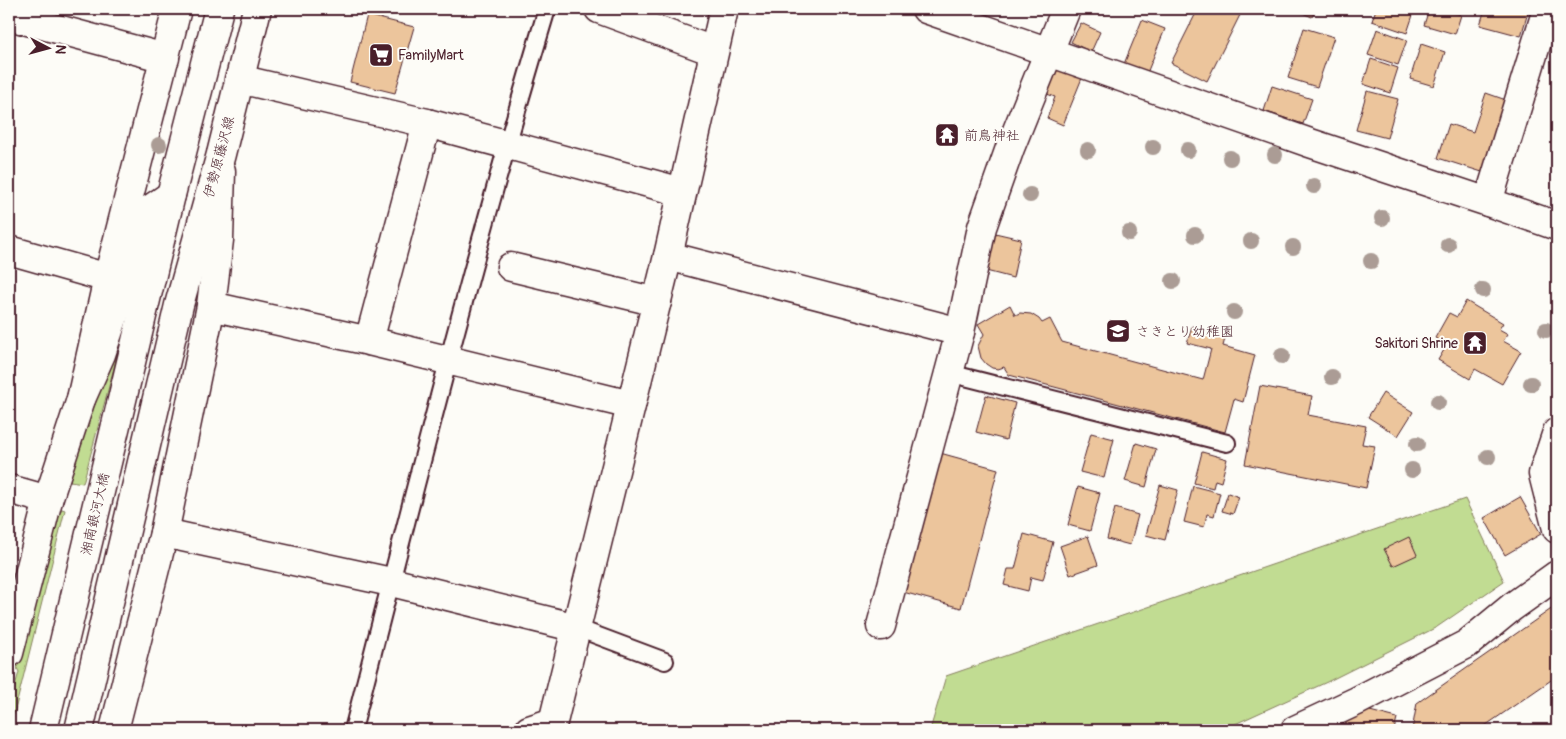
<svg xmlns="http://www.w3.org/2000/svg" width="1566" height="739" font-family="Pangolin,'Klee One',sans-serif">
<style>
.green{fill:#c1dc92;stroke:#867e5e}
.building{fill:#ecc59c;stroke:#4a1f2b}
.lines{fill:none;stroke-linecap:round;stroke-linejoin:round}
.lane-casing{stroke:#4a1f2b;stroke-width:20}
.street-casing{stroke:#4a1f2b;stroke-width:31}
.secondary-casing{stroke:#4a1f2b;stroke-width:31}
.primary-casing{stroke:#4a1f2b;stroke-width:31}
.lane{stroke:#fdfcf7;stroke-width:16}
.street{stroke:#fdfcf7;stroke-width:28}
.secondary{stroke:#fdfcf7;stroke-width:28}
.primary{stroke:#fdfcf7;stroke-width:28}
.tree{fill:#ab9c95}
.labels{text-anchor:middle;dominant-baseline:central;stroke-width:4;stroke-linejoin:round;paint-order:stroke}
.poi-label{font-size:14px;fill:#4a1f2b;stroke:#fdfcf7;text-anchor:start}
.street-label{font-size:14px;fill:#4a1f2b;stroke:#fdfcf7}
</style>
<rect width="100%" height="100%" fill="#fdfcf7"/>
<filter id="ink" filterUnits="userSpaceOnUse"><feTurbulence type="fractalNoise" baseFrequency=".02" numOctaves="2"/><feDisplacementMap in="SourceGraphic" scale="10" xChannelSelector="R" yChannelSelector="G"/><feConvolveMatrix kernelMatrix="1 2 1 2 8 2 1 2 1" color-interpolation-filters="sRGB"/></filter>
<g filter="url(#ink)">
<!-- green -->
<g class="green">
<polygon points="126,303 131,304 83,483 70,481 69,474"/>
<polygon points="1465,499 1504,581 1437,627 1327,682 1222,730 930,730 946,676"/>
<polygon points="59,508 65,510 10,730 9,730 9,696 14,689 19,672 17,668"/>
</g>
<!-- building -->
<g class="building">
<polygon points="1198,9 1243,9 1207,81 1171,63"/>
<polygon points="1293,9 1316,9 1312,17"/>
<polygon points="1376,9 1415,9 1407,33 1372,21"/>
<polygon points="1429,9 1442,9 1461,15 1455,34 1424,25"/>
<polygon points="1485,9 1529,9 1521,36 1480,25"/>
<polygon points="367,15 414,27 395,93 350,82"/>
<polygon points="1142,20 1165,29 1147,73 1124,64"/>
<polygon points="1081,23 1100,32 1091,52 1071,42"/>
<polygon points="1304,28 1334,37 1317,87 1288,78"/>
<polygon points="1377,29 1407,40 1398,65 1368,55"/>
<polygon points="1421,44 1445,52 1434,86 1410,79"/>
<polygon points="1371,59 1398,68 1390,93 1363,84"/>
<polygon points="1058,68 1082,78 1063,125 1047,118 1055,97 1047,94"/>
<polygon points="1272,86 1312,99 1303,124 1264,111"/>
<polygon points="1367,91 1398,99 1387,138 1356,130"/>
<polygon points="1486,93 1506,100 1482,172 1438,158 1449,124 1473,132"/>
<polygon points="995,233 1021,239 1013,278 986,271"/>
<polygon points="1466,301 1503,323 1499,329 1508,334 1503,341 1521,351 1502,384 1475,369 1470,379 1438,360 1447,345 1435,338 1449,313 1457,317"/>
<polygon points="1010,305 1015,315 1020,313 1031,314 1039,319 1042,323 1050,319 1062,342 1203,380 1211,349 1187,343 1192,326 1226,335 1223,346 1255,355 1243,402 1234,399 1225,432 1009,375 1004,367 998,369 992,368 986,364 981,358 978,346 984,334 978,324"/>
<polygon points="1260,386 1312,396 1308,415 1366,426 1362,444 1375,446 1366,488 1245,464"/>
<polygon points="1383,393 1413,412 1398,436 1368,417"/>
<polygon points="986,395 1015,403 1006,440 976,432"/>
<polygon points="1091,433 1114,439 1104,478 1080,472"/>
<polygon points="1136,443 1156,449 1146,487 1125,481"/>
<polygon points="1202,452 1227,459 1221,482 1215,480 1213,488 1194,483"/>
<polygon points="940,453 998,469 961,608 903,592"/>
<polygon points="1160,485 1178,490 1165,540 1146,535"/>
<polygon points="1193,486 1220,493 1214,516 1207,514 1204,527 1184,522"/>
<polygon points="1078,487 1100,493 1090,531 1068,525"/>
<polygon points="1228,493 1239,497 1233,514 1222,511"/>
<polygon points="1520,497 1541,534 1505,555 1484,518"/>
<polygon points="1115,508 1138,515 1130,545 1107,539"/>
<polygon points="1024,534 1053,542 1043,580 1031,577 1028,591 1004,585 1008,569 1015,569"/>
<polygon points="1088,536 1098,565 1070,575 1060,546"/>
<polygon points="1409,537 1417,555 1393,566 1384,549"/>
<polygon points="1557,605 1557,676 1479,730 1412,730 1417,703"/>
<polygon points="1366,710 1397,718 1394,730 1339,730 1341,723"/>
</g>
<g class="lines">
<defs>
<g id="lane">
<polyline points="949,373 1227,443"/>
<polyline points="577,628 665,661"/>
<path d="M353,730C415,489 475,247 547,9"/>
</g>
<g id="street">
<polyline points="926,9 1310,143 1488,202 1547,9"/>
<polyline points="9,16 165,58"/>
<polyline points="239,79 427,123 682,192"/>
<polyline points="1488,202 1557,226"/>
<polyline points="9,250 108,278"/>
<polyline points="668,256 960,332"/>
<polyline points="511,267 657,302"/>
<polyline points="211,306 369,341 631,405"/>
<polyline points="369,341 427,123"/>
<polyline points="1557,432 1543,474 1557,529"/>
<polyline points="9,489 48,500"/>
<polyline points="164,533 391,582 577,628"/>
<polyline points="881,626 960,332 982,227 1010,148 1066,9"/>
<polyline points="9,653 48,500 81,399 108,278 177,9"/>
<polyline points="114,730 164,533 211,306 219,240 221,171"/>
<polyline points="529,730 553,722 668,256 724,9"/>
<polyline points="1295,730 1357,701 1467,644 1512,607 1557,575"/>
</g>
<polyline id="secondary" points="599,9 713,51"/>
<g id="primary">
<polyline points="81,399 101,354 149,210 171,195"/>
<polyline points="43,730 171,195 219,9"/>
<polyline points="79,730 179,305 221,154 257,9"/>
</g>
</defs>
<!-- lane casing -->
<use href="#lane" class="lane-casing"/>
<!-- street casing -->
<use href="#street" class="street-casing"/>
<!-- secondary casing -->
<use href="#secondary" class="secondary-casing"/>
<!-- primary casing -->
<use href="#primary" class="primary-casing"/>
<!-- lane -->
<use href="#lane" class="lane"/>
<!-- street -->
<use href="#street" class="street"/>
<!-- secondary -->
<use href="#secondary" class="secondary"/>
<!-- primary -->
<use href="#primary" class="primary"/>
</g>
<!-- trees -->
<g class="tree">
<circle cx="159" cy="145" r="8"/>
<circle cx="1153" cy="147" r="8"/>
<circle cx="1088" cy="150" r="8"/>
<circle cx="1188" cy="150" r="8"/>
<circle cx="1275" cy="155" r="8"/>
<circle cx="1230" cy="158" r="8"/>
<circle cx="1314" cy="186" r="8"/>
<circle cx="1030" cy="195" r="8"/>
<circle cx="1382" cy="218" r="8"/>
<circle cx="1129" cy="233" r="8"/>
<circle cx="1195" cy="235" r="8"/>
<circle cx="1251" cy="241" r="8"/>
<circle cx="1448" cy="245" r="8"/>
<circle cx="1293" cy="247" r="8"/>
<circle cx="1371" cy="261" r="8"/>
<circle cx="1173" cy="281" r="8"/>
<circle cx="1483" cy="290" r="8"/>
<circle cx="1234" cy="312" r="8"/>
<circle cx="1546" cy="330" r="8"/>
<circle cx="1282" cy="356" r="8"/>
<circle cx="1332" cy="377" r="8"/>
<circle cx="1531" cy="384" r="8"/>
<circle cx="1438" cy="402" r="8"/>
<circle cx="1417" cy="444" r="8"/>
<circle cx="1488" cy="457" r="8"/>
<circle cx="1412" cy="470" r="8"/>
</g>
</g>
<!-- icons -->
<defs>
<symbol id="supermarket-square" viewBox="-11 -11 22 22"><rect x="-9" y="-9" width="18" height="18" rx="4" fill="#4a1f2b" stroke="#fdfcf7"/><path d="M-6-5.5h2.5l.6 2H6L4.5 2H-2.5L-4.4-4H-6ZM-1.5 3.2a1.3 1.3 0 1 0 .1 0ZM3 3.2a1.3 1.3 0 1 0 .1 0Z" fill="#fff"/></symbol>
<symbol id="temple-square" viewBox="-11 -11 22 22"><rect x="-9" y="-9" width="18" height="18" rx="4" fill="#4a1f2b" stroke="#fdfcf7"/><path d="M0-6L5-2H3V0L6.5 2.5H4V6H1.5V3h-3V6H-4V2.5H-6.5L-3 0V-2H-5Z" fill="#fff"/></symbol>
<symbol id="school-square" viewBox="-11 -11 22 22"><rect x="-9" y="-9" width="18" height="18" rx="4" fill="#4a1f2b" stroke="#fdfcf7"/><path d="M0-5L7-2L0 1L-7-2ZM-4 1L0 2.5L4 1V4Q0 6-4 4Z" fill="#fff"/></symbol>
</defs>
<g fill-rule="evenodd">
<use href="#supermarket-square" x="367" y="41" width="28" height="28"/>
<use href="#temple-square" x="933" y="121" width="28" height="28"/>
<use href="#school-square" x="1104" y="317" width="28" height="28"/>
<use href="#temple-square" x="1461" y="329" width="28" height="28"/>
</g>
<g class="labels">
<!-- poi labels -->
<g class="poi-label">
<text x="398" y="55">FamilyMart</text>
<text x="964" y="135">前鳥神社</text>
<text x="1136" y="331">さきとり幼稚園</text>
<text x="1458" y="343" text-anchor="end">Sakitori Shrine</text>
</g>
<!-- street labels -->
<g class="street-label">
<text transform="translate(219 157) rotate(-75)">伊勢原藤沢線</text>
<text transform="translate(95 514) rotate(-77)">湘南銀河大橋</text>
</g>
</g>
<!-- margin -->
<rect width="1566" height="739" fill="none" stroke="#fdfcf7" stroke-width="30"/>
<rect x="15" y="15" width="1536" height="709" fill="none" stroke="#4a1f2b" stroke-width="2" filter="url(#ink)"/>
<!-- north arrow -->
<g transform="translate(48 48) rotate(96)" stroke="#fdfcf7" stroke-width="4" paint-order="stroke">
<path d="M0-4L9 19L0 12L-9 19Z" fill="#4a1f2b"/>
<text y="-8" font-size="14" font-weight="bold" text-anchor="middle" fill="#4a1f2b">N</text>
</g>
</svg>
